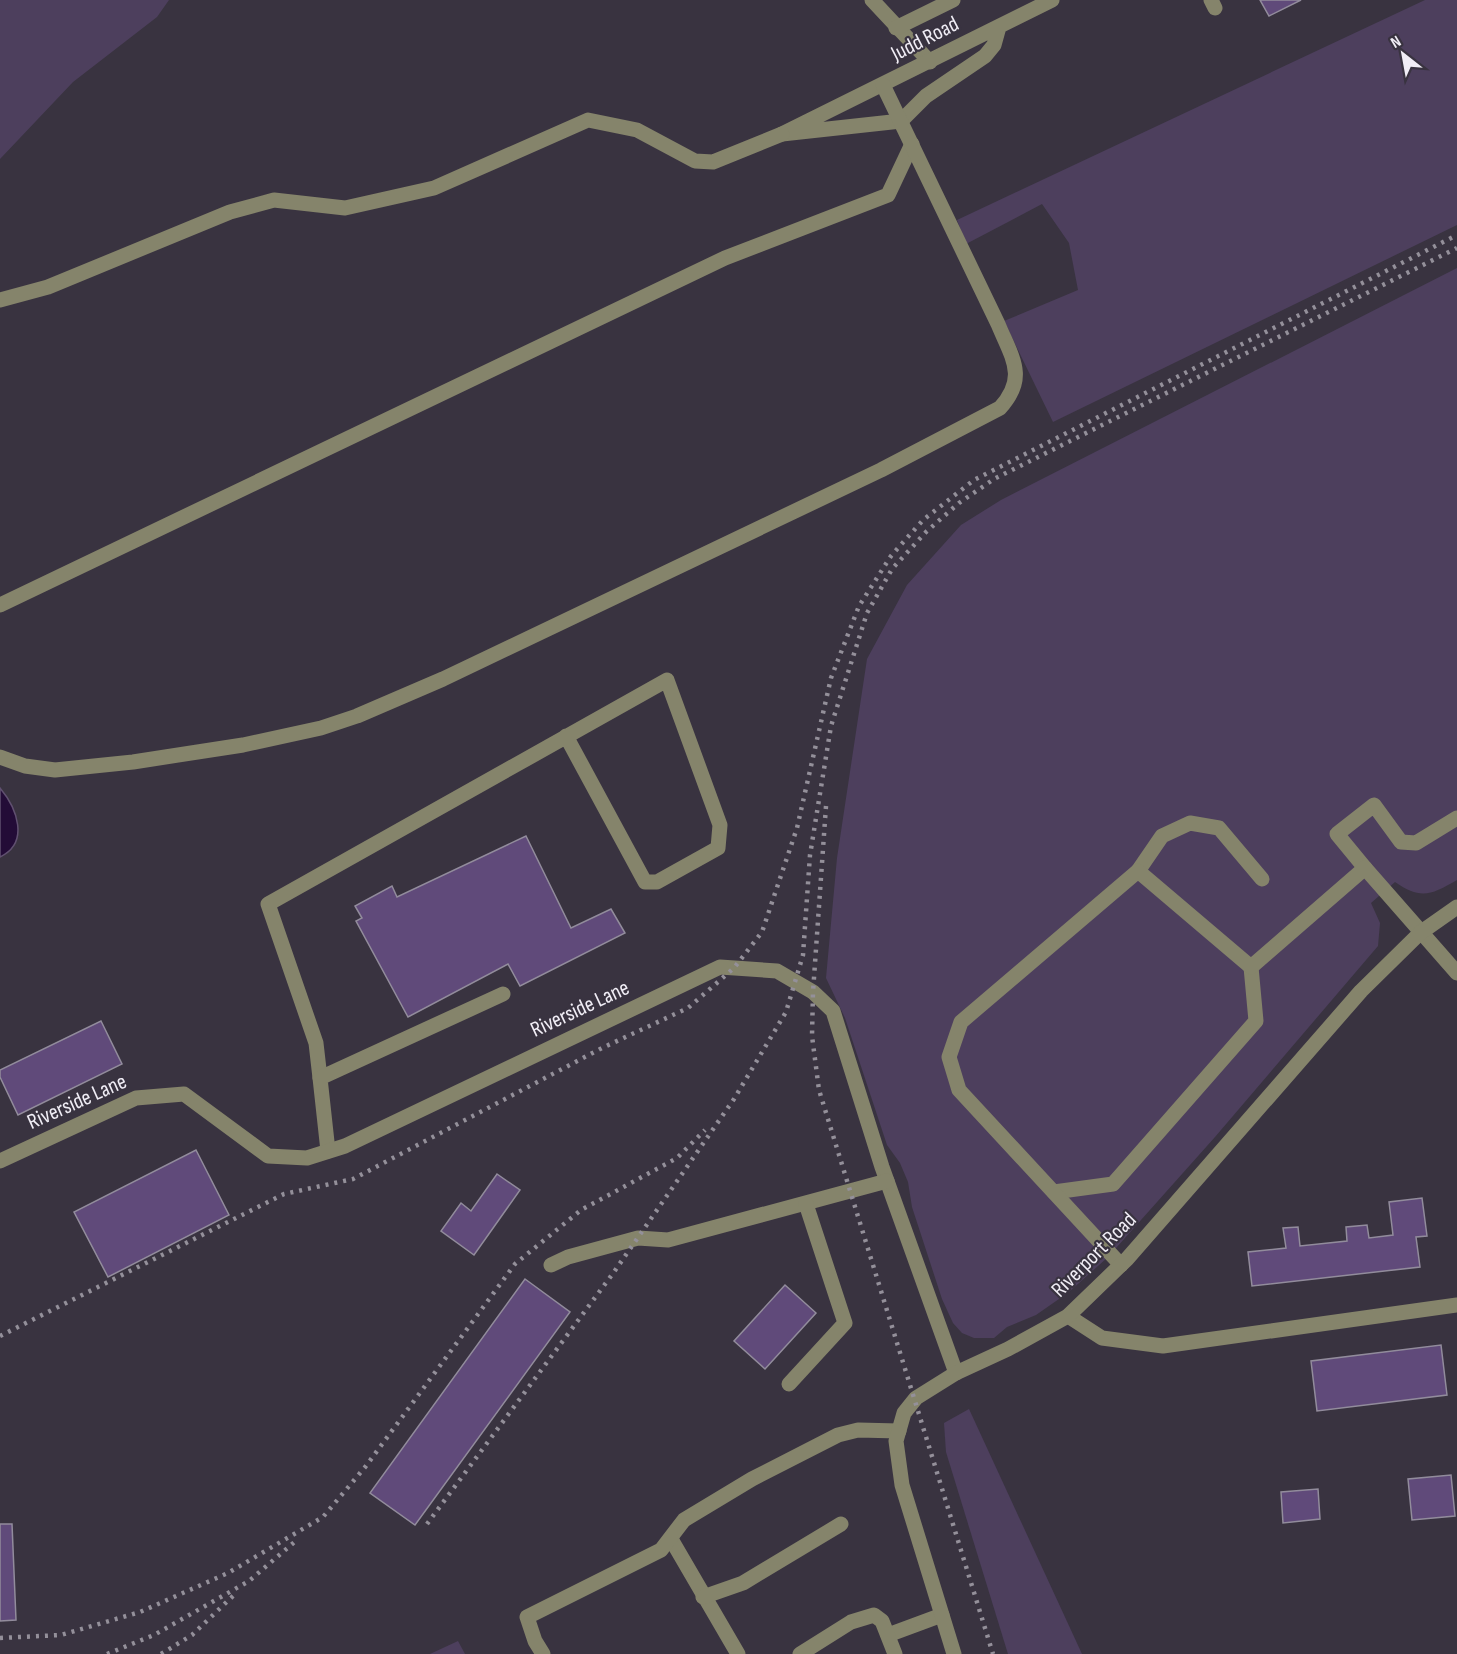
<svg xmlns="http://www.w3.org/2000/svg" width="1457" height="1654" font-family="'Sofia Sans Condensed',sans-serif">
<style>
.green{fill:#4d3f5d}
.water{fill:#230c37;stroke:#605070;stroke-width:1.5}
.building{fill:#604a7a;stroke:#928c9c;stroke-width:1.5}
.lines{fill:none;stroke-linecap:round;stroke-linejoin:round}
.minor{stroke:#85846b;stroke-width:15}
.rail{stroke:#94909a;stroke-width:4.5;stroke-dasharray:3 6;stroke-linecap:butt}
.labels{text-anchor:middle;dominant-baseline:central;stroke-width:4.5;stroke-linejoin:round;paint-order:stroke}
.street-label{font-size:22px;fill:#f0edf5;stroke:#393340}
</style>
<rect width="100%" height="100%" fill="#393340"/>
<!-- green -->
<g class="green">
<polygon points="0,0 169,0 157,17 73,82 0,159"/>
<polygon points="1425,0 1457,0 1457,225 1053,422 1004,321 1078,290 1069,243 1042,204 966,244 957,220"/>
<path d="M1457,268V880C1431,895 1421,900 1395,882L1371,903L1380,923L1378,946L1215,1137L1108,1257L1069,1292L1036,1315L1007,1327L994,1338H974L962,1333L953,1323L942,1299L912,1207L908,1182L900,1163L887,1145L845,1018L826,978L837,858L867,659L907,585L961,525L1001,500Z"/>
<polygon points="969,1409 1082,1654 1008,1654 946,1452 944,1423"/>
<polygon points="458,1641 465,1654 430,1654"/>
</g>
<!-- water -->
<path class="water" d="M0,788C17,808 30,843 0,857Z"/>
<!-- building -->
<g class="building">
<polygon points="1260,0 1301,0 1269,16"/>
<polygon points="526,836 571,928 611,909 625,933 520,986 508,964 408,1017 356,921 362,918 355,906 392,886 397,897"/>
<polygon points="101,1021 122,1064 18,1115 0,1077 0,1070"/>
<polygon points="196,1150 229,1215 108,1277 74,1212"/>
<polygon points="497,1174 520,1190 474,1255 441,1231 461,1203 471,1211"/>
<polygon points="1422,1198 1427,1236 1416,1237 1420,1267 1252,1286 1248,1252 1286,1248 1283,1228 1298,1227 1300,1246 1347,1241 1346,1227 1367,1225 1369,1238 1393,1235 1389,1202"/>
<polygon points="525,1279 570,1312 415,1525 370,1493"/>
<polygon points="785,1285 816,1313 765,1369 734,1341"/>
<polygon points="1441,1345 1447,1395 1317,1411 1311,1361"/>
<polygon points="1451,1475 1455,1516 1412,1520 1408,1479"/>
<polygon points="1318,1489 1320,1519 1283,1523 1281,1492"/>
<polygon points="0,1524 12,1524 16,1620 0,1621"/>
</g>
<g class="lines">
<!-- minor -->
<g class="minor">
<polyline points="872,0 930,62"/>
<polyline points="1211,0 1215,8"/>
<polyline points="999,27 994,45 985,56 926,96 901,121 782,134 1052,0"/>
<polyline points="896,28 953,0"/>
<polyline points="0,300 48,287 230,212 274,200 345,208 434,188 588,120 637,130 695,161 713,162 782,134"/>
<polyline points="0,605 725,258 888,195 912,144"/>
<path d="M0,757L25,766L55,770L133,762L243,745L321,728L357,716L443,679L881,470L1000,408C1028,377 1012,358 998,324L883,85"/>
<polyline points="1365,868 1337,834 1374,805 1401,842 1416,843 1457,818"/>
<polyline points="1138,871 1162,836 1190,823 1219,828 1262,879"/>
<polyline points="320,1078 316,1043 268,904 667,680 720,825 718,848 657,882 645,882 566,736"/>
<polyline points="328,1151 320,1078 503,994"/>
<polyline points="0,1161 136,1098 184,1094 268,1156 307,1158 345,1146 720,967 777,971 813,992 833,1011 882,1167 956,1373"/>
<polyline points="1054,1192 1113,1184 1256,1021 1251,967"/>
<polyline points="551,1265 568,1257 638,1238 668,1240 887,1181"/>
<polyline points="1121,1265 959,1090 949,1057 961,1022 1138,871 1251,967 1365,868 1457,973"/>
<polyline points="1068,1316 1102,1338 1163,1346 1457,1305"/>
<polyline points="789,1384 845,1323 806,1204"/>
<polyline points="671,1539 738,1654"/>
<polyline points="703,1597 743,1583 841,1524"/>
<polyline points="888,1635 942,1615"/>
<polyline points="543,1654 535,1641 527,1617 661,1550 684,1520 752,1479 838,1435 858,1430 899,1431"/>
<polyline points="800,1654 851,1622 874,1615 882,1621 895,1654"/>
<polyline points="954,1654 902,1485 896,1441 904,1413 916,1398 956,1373 1008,1349 1068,1316 1127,1259 1361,991 1420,933 1457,907"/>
</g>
<!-- rail -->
<g class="rail">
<polyline points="826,806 813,992 812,1036 819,1090 993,1654"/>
<polyline points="0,1336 284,1194 353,1179 602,1048 688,1008 734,968 762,932 797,828 831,678 859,606 891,556 923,520 974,480 1457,235"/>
<polyline points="427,1524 614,1272 734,1099 786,1012 803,955 810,855 831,726 867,613 892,569 926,532 959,503 994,479 1457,248"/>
<polyline points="0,1638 61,1635 140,1612 228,1573 323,1517 366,1466 515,1264 581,1210 677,1158 705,1130"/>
<polyline points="107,1654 154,1635 249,1581 298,1539"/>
<polyline points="161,1654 192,1635 234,1595"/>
</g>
</g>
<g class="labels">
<!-- street labels -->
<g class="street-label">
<text transform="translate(925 39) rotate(-27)">Judd Road</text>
<text transform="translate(580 1009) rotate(-25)">Riverside Lane</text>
<text transform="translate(77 1102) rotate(-24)">Riverside Lane</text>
<text transform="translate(1094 1255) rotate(-45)">Riverport Road</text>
</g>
</g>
<!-- north arrow -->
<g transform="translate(1403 54) rotate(329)" stroke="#393340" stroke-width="4.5" paint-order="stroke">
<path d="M0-4.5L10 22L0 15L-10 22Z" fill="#f0edf5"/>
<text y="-9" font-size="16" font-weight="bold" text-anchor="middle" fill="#f0edf5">N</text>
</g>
</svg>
